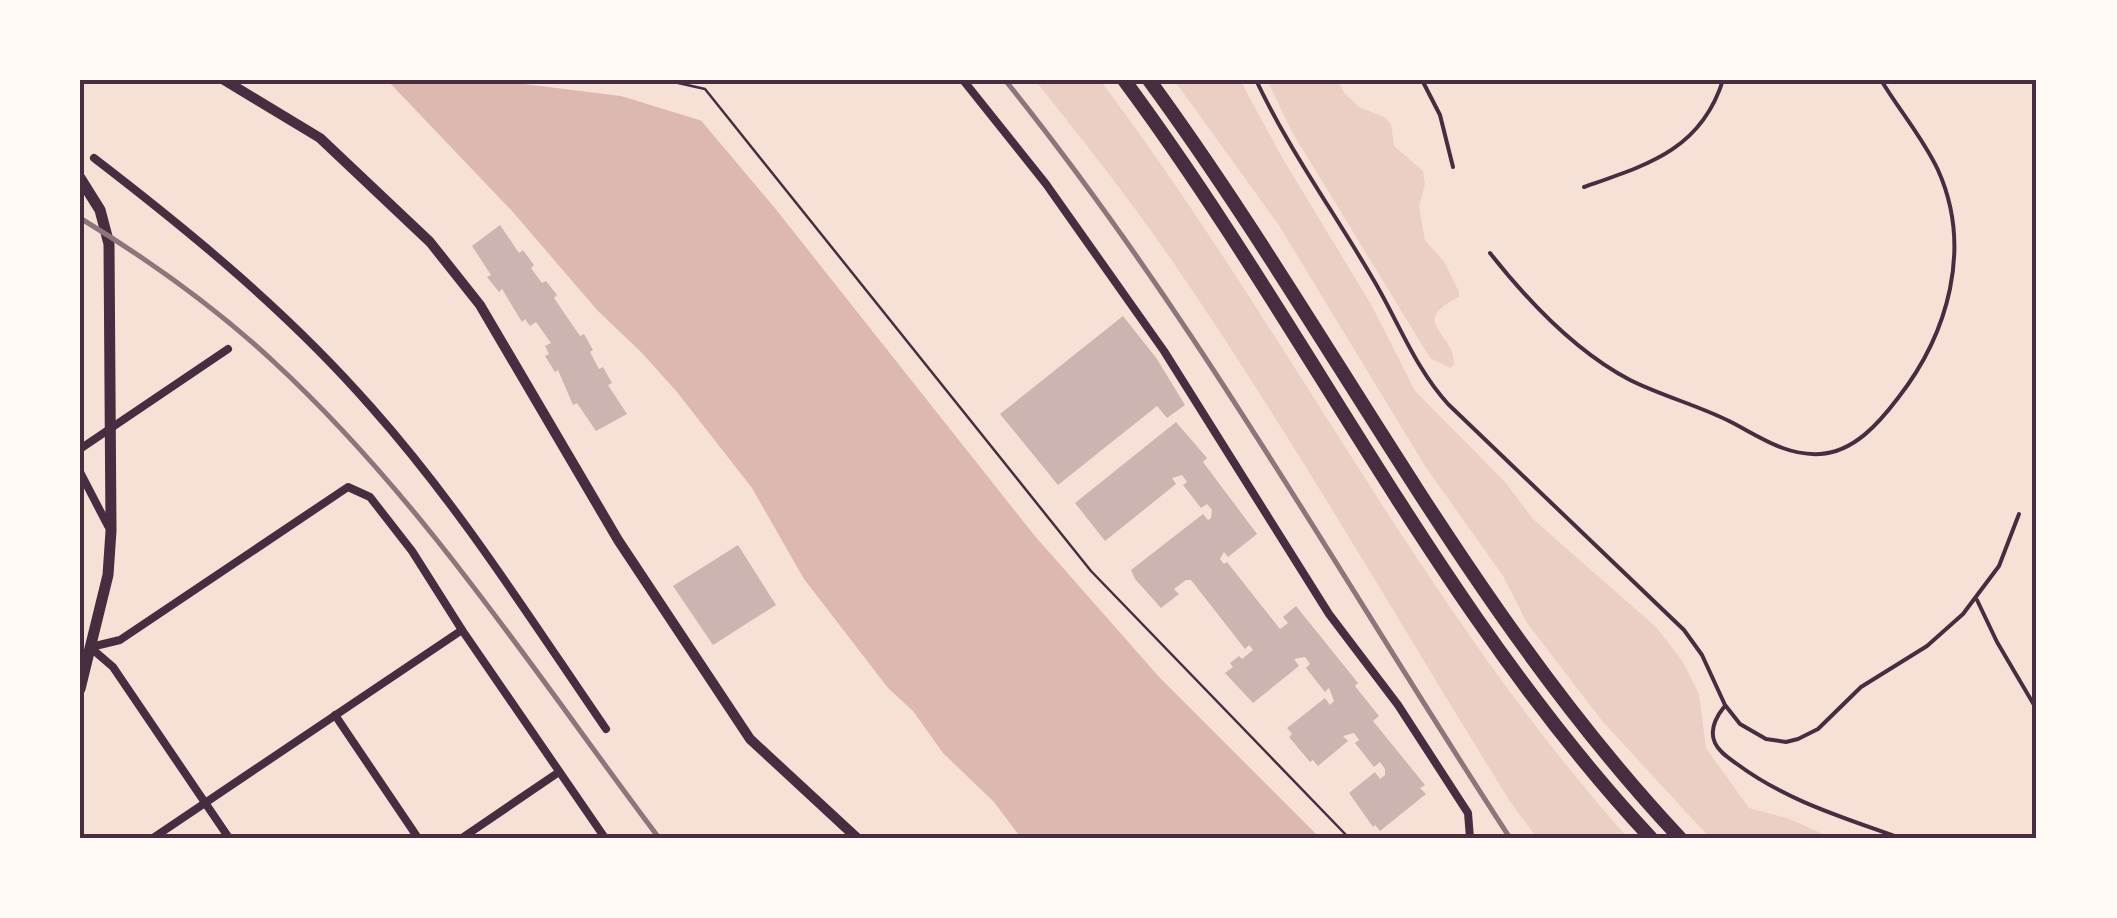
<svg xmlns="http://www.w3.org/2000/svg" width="2117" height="918" font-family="'Sofia Sans Condensed',sans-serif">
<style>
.green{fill:#ebcfc5}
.water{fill:#dcb8b0}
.pier{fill:#f7e1d7}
.building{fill:#ccb4b1}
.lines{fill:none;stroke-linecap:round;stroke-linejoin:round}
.path{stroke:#4a2c40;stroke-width:2.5}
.service{stroke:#4a2c40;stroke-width:4}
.minor{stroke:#4a2c40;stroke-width:8}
.tertiary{stroke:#4a2c40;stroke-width:10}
.secondary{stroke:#4a2c40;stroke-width:11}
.motorway{stroke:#4a2c40;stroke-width:14}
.rail{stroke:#8f747c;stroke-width:5}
.neatline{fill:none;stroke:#4a2c40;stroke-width:4}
</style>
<rect width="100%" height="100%" fill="#f7e1d7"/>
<!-- green -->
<g class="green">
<path d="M1035,80H1100C1286,327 1422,607 1628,838H1537L1511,803C1400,625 1296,442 1177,268C1133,203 1084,142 1035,80Z"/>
<polygon points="1174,80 1240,80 1283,159 1372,306 1415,391 1506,483 1533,519 1657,628 1683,662 1699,694 1706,748 1749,808 1787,818 1832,838 1710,838 1603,722 1527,623 1503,576 1425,466 1278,224"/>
<path d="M1267,80H1338L1345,94L1359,107L1384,117L1391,124L1394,146L1423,171L1425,184L1419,207L1425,240L1445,263L1459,292V297C1407,322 1456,334 1454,365L1450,368L1430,358L1292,132Z"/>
</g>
<!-- water -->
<polygon class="water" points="387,80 667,80 774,207 1034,535 1160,678 1320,838 1021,838 994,802 943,753 913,711 888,688 804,579 752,488 677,392 641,352 598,311 512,211"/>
<!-- pier -->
<polygon class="pier" points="491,80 674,80 709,123 621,96"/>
<!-- building -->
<g class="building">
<polygon points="500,225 519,253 523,250 534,265 531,268 542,283 546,281 557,295 554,298 580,336 584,334 593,350 590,352 599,369 603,367 612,383 608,385 627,414 596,431 577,403 573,405 558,370 555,372 545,356 549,354 545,346 551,343 536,322 530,326 525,319 522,322 502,289 499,292 487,277 491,275 472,246"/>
<polygon points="1123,316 1157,359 1185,405 1167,418 1157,406 1058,485 1000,414"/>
<polygon points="1176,422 1207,458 1203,462 1257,534 1228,557 1224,552 1220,559 1224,564 1227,562 1280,629 1288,623 1283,617 1296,606 1358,683 1355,686 1379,716 1373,721 1425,785 1420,788 1426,794 1380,831 1375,825 1373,827 1349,793 1375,772 1380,779 1385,775 1385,769 1380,762 1374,767 1355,743 1359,740 1354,733 1343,736 1348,741 1318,766 1313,760 1310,762 1289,737 1292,734 1287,728 1325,698 1330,705 1334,701 1329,688 1325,692 1306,668 1310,664 1305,657 1294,659 1299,666 1253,703 1225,673 1233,667 1230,663 1239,656 1242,659 1253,650 1249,645 1245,649 1191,580 1186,580 1174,589 1179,594 1161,608 1135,579 1131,570 1203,514 1208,520 1211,518 1212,510 1207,504 1201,508 1183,485 1187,482 1182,475 1172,478 1176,484 1105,541 1075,503"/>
<polygon points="738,545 776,605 713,645 673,586"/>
</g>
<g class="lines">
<!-- path -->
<polyline class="path" points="665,80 705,89 1091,571 1349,838"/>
<!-- service -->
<g class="service">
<path d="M1256,80C1289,150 1334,212 1373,279C1398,321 1415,368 1448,404L1684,630L1702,655L1725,705L1740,724L1766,739L1786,742L1798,739L1818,729L1861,687L1927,646L1963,614L1999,566L2019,514"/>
<polyline points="1422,80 1440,115 1453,167"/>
<path d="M1584,187C1647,165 1701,150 1723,80"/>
<path d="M1490,253C1527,300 1576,352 1630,380C1662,396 1697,405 1729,421C1759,436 1785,456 1820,454C1854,452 1879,423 1898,398C1948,334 1973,248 1938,170C1923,138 1899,110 1881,80"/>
<polyline points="1977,600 1997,642 2037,710"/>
<path d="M1724,707C1716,717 1709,730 1715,743C1719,752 1729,758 1737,764C1787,801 1842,817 1900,838"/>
</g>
<!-- minor -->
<g class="minor">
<polyline points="963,80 1046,184 1164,351 1329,614 1398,705 1468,813 1470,838"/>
<path d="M94,158C193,234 290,314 372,408C460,507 531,620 606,729"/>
<polyline points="80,449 228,349"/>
<polyline points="80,472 108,526"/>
<polyline points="91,647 120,640 348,487 370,497 412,551 462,630 605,838"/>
<polyline points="91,648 113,667 229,838"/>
<polyline points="335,715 418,838"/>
<polyline points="153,838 462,630"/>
<polyline points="462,838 559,772"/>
</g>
<!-- tertiary -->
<polyline class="tertiary" points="224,80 320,138 430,242 480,305 618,540 750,739 857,838"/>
<!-- secondary -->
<polyline class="secondary" points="80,178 100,210 109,244 111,531 108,575 80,689"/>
<!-- motorway -->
<g class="motorway">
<path d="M1124,80C1307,327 1440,612 1651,838"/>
<path d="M1149,80C1331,329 1467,611 1680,838"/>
</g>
<!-- rail -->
<g class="rail">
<path d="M1005,80C1196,317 1344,584 1510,838"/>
<path d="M80,218C149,260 215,307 274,362C424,501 537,676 659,838"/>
</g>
</g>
<!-- border -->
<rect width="2117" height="918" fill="none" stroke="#fffaf5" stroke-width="165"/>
<rect x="82" y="82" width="1952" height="754" class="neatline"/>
</svg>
